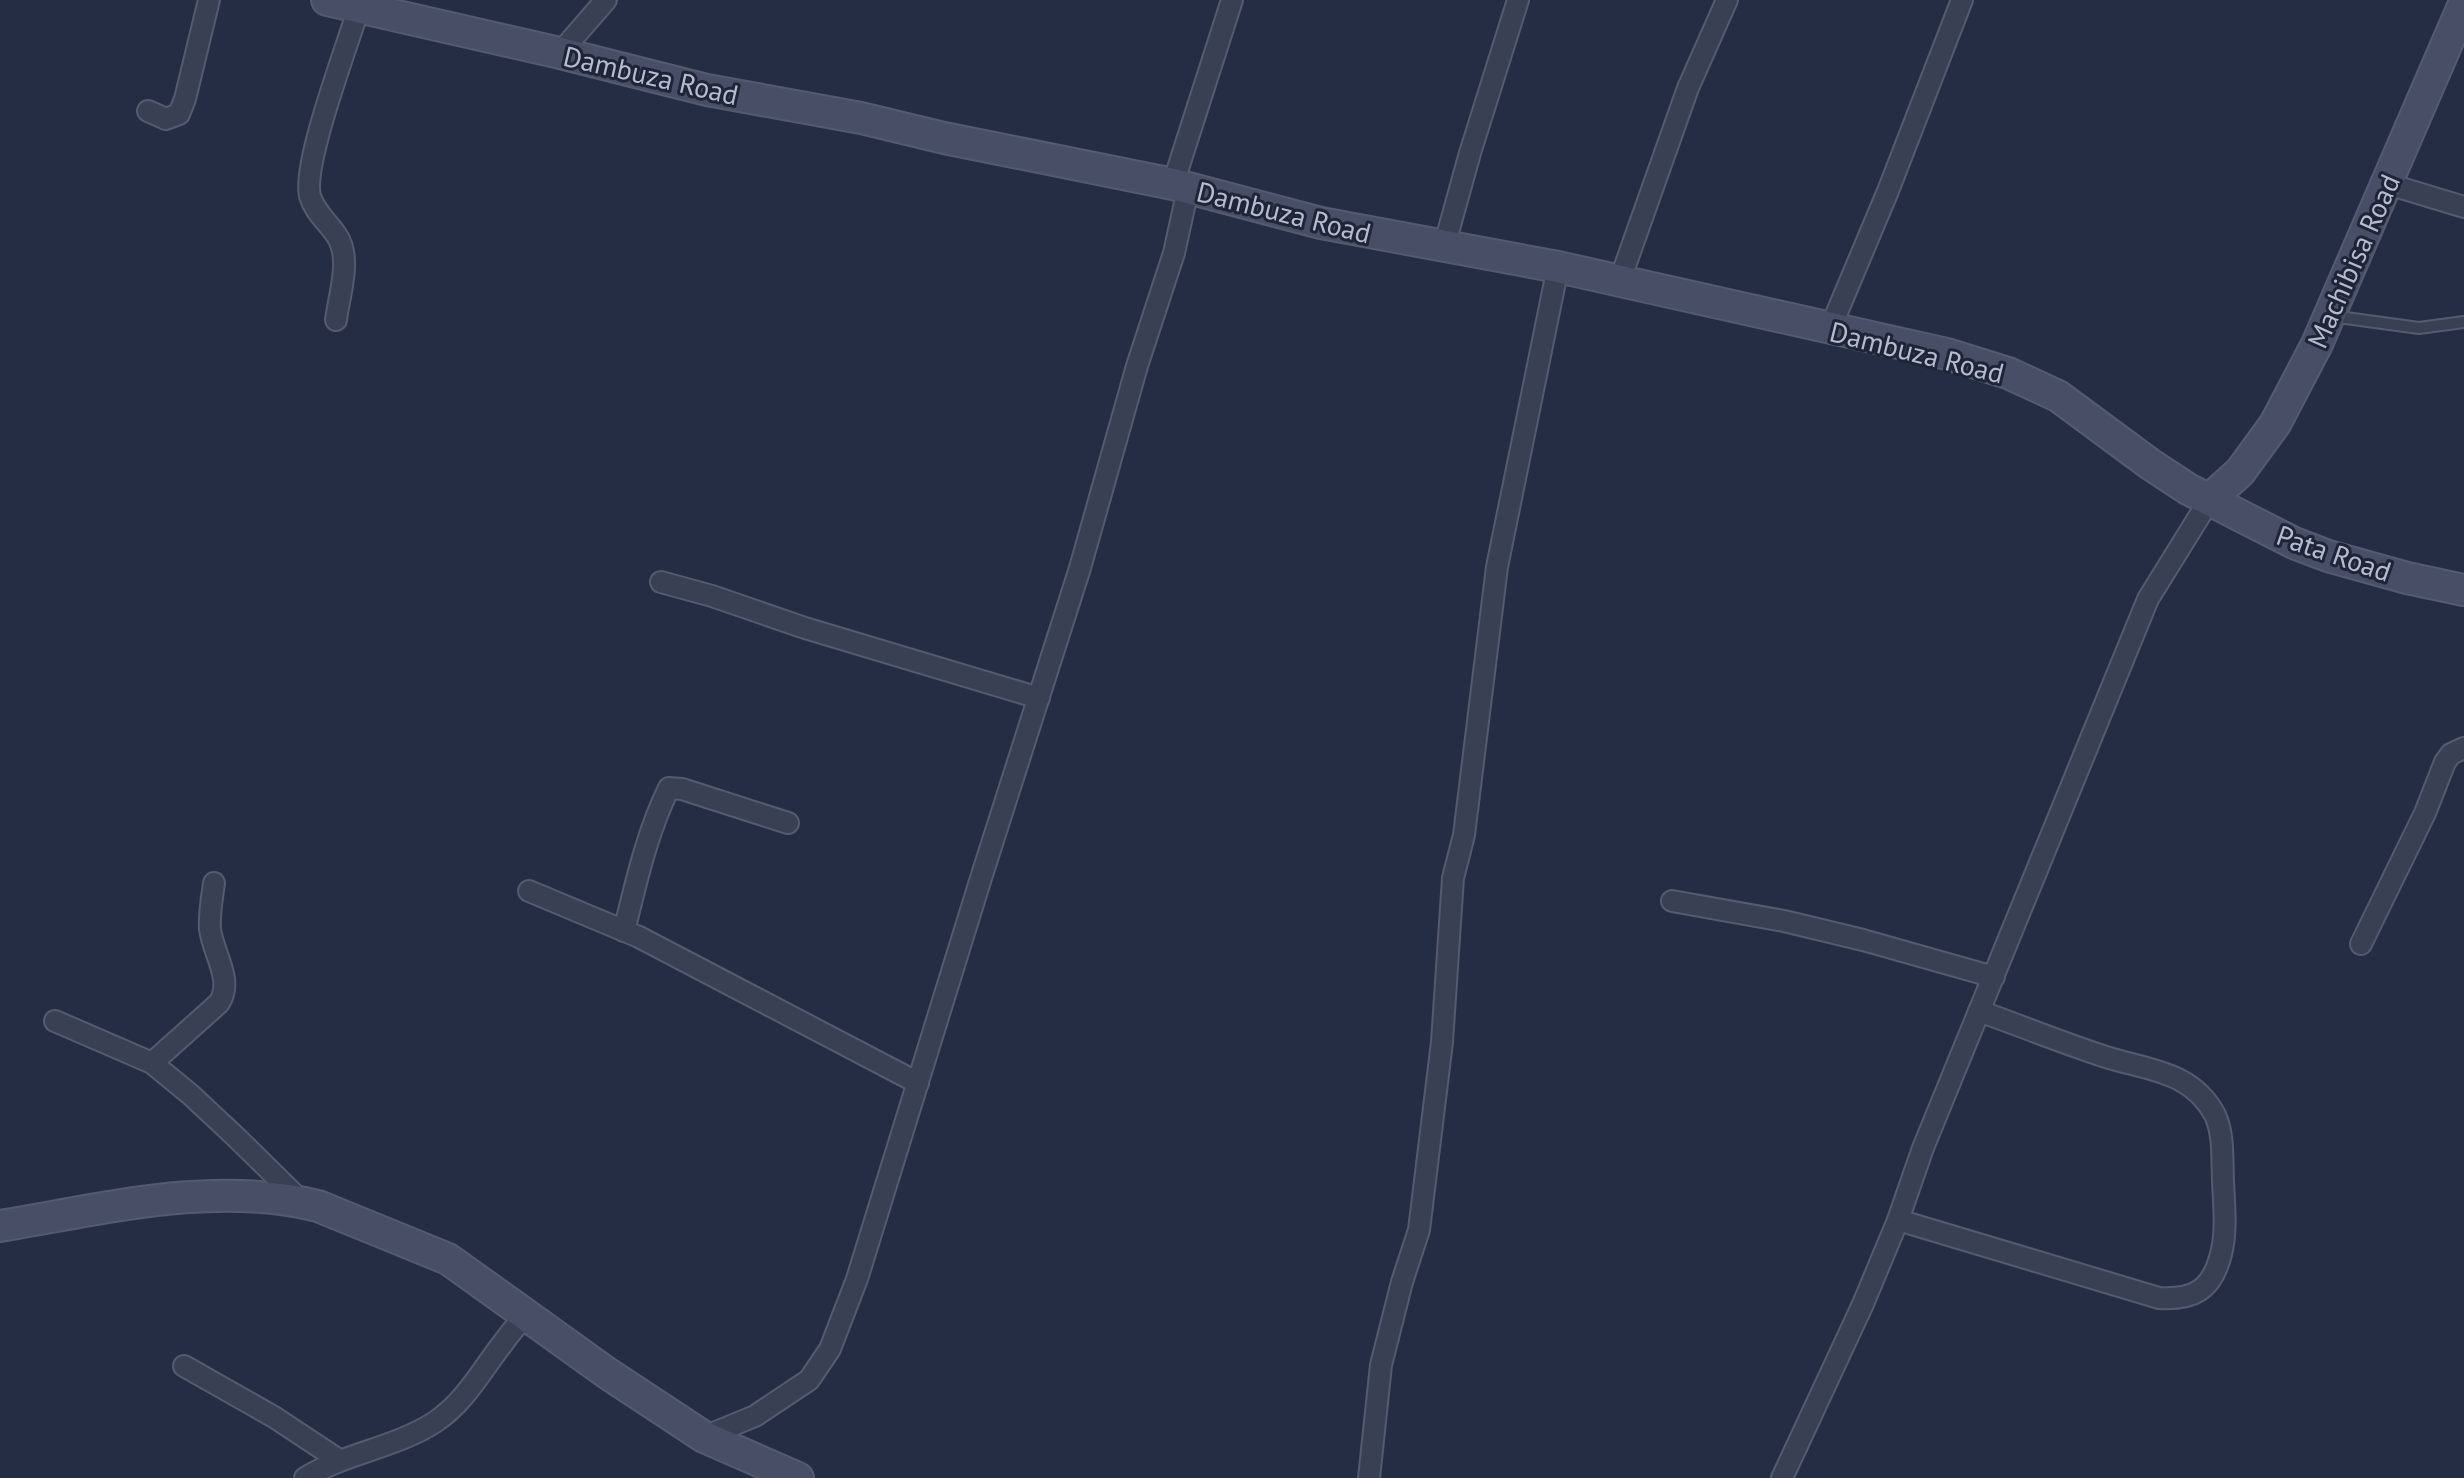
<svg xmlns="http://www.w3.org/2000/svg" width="2464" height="1478" font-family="'PT Sans',sans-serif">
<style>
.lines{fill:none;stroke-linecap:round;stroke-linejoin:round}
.lane-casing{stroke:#555b6e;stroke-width:14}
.street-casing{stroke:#555b6e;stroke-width:24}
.secondary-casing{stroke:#555b6e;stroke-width:34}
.lane{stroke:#3a4053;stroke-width:10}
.street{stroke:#3a4053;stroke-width:20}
.secondary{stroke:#484e66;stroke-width:30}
.labels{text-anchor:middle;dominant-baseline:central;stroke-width:6;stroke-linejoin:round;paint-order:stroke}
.street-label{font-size:28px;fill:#b7bccd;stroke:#1f2539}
</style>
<rect width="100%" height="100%" fill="#252d44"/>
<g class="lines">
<defs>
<polyline id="lane" points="2331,316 2419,328 2464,322"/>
<g id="street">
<polyline points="560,53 606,0"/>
<polyline points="148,111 166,119 179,114 185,99 209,0"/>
<polyline points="1173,184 1232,0"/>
<polyline points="2388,184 2464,207"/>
<polyline points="1444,247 1470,153 1518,0"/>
<polyline points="1620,280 1688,88 1727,0"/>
<path d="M336,320C339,295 352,259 337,236C328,222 315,213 310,196C302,164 348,44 359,7"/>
<polyline points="1830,329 1888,191 1962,0"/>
<polyline points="661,582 712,596 805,628 1039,698"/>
<polyline points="529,891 639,937 918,1083"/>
<polyline points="1672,901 1784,921 1863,940 1994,977"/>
<path d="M624,931C636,883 647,832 669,788L682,789L788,823"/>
<polyline points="2361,944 2425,813 2445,762 2451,754 2464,748"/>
<polyline points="55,1021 152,1063 191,1095 238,1139 302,1202"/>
<path d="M152,1063L219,1003C234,980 213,954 210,929C209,913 212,898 214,883"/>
<path d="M1898,1220L2159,1298C2194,1300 2212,1290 2221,1254C2227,1231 2224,1205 2223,1181C2222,1160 2224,1134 2215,1115C2192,1071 2147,1070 2106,1057C2063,1043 2021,1026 1979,1011"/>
<polyline points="184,1366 274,1417 339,1460"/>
<polyline points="704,1437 755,1416 809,1380 830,1349 857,1279 981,878 1080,568 1137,366 1174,253 1188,189"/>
<path d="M305,1478C345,1453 395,1448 435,1422C466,1401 481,1371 503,1343C510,1333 518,1324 526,1314"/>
<polyline points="1369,1478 1381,1365 1402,1282 1419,1230 1442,1042 1453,878 1464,835 1497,567 1558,267"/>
<polyline points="1782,1478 1863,1304 1898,1220 1923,1148 2148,599 2210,499"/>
</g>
<g id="secondary">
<polyline points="327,0 560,53 707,90 861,118 944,138 1173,184 1321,223 1558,267 1947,354 2008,373 2058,396 2150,464 2188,489 2294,543 2328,556 2407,578 2464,590"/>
<polyline points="2210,499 2240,472 2275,424 2317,344 2464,4"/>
<path d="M0,1226C104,1209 213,1180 318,1206L448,1259L607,1373L704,1437L798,1478"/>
</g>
</defs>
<!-- lane casing -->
<use href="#lane" class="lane-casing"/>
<!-- street casing -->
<use href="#street" class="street-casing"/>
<!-- secondary casing -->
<use href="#secondary" class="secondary-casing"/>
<!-- lane -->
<use href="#lane" class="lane"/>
<!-- street -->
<use href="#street" class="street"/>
<!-- secondary -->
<use href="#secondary" class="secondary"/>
</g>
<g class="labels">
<!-- street labels -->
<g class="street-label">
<text transform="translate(651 75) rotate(13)">Dambuza Road</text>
<text transform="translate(1284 212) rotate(14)">Dambuza Road</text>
<text transform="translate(2353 261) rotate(-66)">Machibisa Road</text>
<text transform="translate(1917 352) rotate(14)">Dambuza Road</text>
<text transform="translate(2334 553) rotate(19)">Pata Road</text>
</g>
</g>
</svg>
